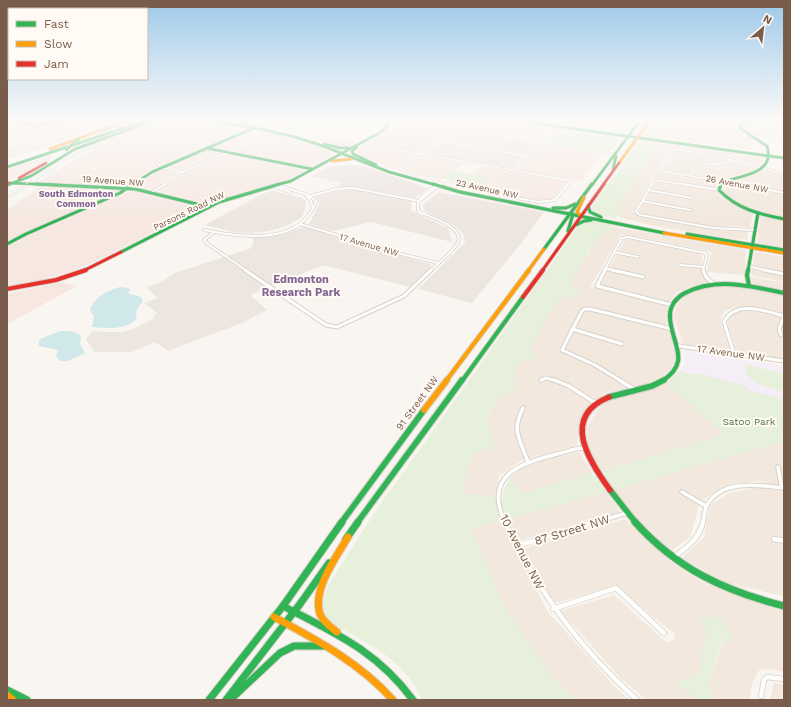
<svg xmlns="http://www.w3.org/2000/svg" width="791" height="707" font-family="'Work Sans',sans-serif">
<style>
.residential{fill:#f2e8de}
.commercial{fill:#f6e8e1}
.industrial{fill:#ede5e0}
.education{fill:#f6eef6}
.green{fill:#e7f0db}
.water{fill:#d0e8ea}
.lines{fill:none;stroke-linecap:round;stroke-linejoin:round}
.stream{stroke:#d0e8ea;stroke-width:1}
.street-far4-casing{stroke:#d7d1cb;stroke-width:2.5}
.street-far3-casing{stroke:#d7d1cb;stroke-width:3.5}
.street-far2-casing{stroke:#d7d1cb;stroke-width:5}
.street-far1-casing{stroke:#d7d1cb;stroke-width:5.5}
.street-casing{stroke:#d7d1cb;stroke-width:6}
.fast-far4-casing{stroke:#d9d2cb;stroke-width:3.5}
.fast-far3-casing{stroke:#d9d2cb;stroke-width:4.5}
.fast-far2-casing{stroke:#d9d2cb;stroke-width:6}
.fast-far1-casing{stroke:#d9d2cb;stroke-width:8}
.fast-casing{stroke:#d9d2cb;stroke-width:9}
.slow-far4-casing{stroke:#d9d2cb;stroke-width:3.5}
.slow-far3-casing{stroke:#d9d2cb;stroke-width:4.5}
.slow-far2-casing{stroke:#d9d2cb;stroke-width:6}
.slow-far1-casing{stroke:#d9d2cb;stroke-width:8}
.slow-casing{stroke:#d9d2cb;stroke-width:9}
.jam-far3-casing{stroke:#d9d2cb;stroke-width:3.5}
.jam-far2-casing{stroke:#d9d2cb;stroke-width:4.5}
.jam-far1-casing{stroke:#d9d2cb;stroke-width:6}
.jam-casing{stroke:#d9d2cb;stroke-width:8}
.street-far4{stroke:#fefefd;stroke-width:1.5}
.street-far3{stroke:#fefefd;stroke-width:2}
.street-far2{stroke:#fefefd;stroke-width:3}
.street-far1{stroke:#fefefd;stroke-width:3.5}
.street{stroke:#fefefd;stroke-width:4.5}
.fast-far4{stroke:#30b455;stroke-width:2.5}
.fast-far3{stroke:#30b455;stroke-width:3}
.fast-far2{stroke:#30b455;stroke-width:4}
.fast-far1{stroke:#30b455;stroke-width:5.5}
.fast{stroke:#30b455;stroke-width:7}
.slow-far4{stroke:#ff9f0a;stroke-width:2.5}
.slow-far3{stroke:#ff9f0a;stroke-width:3}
.slow-far2{stroke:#ff9f0a;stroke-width:4}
.slow-far1{stroke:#ff9f0a;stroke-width:5.5}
.slow{stroke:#ff9f0a;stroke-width:7}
.jam-far3{stroke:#e5322d;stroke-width:2.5}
.jam-far2{stroke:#e5322d;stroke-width:3}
.jam-far1{stroke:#e5322d;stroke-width:4}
.jam{stroke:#e5322d;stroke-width:5.5}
.rail{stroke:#e6e3e7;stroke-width:1;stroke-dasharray:3.5 2;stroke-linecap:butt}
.fast-bridge-casing{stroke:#d9d2cb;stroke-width:3.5;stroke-linecap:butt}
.fast-bridge{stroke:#30b455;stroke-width:2.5}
.labels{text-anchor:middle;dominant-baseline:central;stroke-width:4;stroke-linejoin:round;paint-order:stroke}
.far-street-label{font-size:9px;fill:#7a5c4d;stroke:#fffaf3}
.far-neighbourhood-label{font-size:9px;font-weight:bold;fill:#846695;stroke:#fffaf3}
.street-label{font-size:10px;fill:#7a5c4d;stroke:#fffaf3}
.park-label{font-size:10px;fill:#537a41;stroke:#fffaf3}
.neighbourhood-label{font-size:11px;font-weight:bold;fill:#846695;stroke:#fffaf3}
.near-street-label{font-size:12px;fill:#7a5c4d;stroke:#fffaf3}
</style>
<rect width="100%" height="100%" fill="#f9f5f0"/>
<!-- residential -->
<g class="residential">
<polygon points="7,119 101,119 116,122 7,131 7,123 32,125 7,121"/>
<polygon points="672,119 730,119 743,121 739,125 729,124 730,122 726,121 727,124 684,121 675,134 716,141 723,146 683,141 664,136 663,134"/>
<polygon points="688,122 738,126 757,140 712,140 680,135"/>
<polygon points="744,125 784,132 784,140 763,139 745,129"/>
<polygon points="84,128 97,130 7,159 7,146 28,142 38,144"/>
<polygon points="78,129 62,135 7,145 7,134"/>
<polygon points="719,141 747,142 752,147 750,150 725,146"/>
<polygon points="664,142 733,152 726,157 668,148 656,171 719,181 716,189 652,179 633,213 723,231 728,231 729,228 748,230 747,240 705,235 651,225 622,218 616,214 616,210 640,172 658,144"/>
<polygon points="674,150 712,155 759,169 722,180 662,170"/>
<polygon points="765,170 784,174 784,192 729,181"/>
<polygon points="656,181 716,191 723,198 733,204 753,213 750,228 736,226 716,228 642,214 639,212"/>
<polygon points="726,182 784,194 784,217 743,206 730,198 724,190"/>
<polygon points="761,215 784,220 784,247 757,243"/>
<polygon points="614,227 746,250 744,275 707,272 710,256 712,253 709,251 623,234 619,235 619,238 590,287 668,305 666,326 677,350 676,360 670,370 659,378 644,384 605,393 590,403 579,424 577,445 522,460 499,476 496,498 464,493 466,473 476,453 495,445 486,420 560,297 581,294 569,284 597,239 607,229"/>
<polygon points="626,238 702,253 702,273 708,283 692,286 677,292 669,302 599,286"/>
<polygon points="755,252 784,257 784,273 753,266"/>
<polygon points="752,269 784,275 784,282 751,275"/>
<polygon points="751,277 784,283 784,292 753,284"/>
<polygon points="730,286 751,288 784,295 784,314 753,307 734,307 725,311 722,315 721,322 730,350 683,344 673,315 679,302 687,295 700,289"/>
<polygon points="746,310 784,318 784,359 737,351 728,325 728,320 732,315 739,311"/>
<polygon points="666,382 724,435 602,471 592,455 588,442 587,428 598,409 614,398 626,394 647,392"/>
<polygon points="778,443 784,447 784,487 758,481 734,483 717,491 704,499 699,506 690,537 671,551 631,513 613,490"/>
<polygon points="578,452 580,453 592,473 523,493 509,479 516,471 530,464"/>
<polygon points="758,487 784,492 784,596 725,583 682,558 704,537 710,505 729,493"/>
<polygon points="606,492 620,512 519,541 507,519"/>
<polygon points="625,519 671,562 697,579 725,592 775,609 784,610 784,672 771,669 759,670 752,684 749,700 716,700 708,683 723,642 735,640 699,620 707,631 697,677 675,683 700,700 647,700 621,679 561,611 614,595 667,643 673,641 675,634 616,587 554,603 524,549"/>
<polygon points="500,521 548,612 617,689 630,700 577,700 551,675 505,608 470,528"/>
<polygon points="774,682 784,685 784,700 770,700"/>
</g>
<!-- commercial -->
<g class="commercial">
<polygon points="167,119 210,122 246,127 230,135 256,140 184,170 181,170 163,165 144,174 126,186 38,182 108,140"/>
<polygon points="392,119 496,119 553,127 539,140"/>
<polygon points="256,129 288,136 289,137 263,140 242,135"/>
<polygon points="290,130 357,142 350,147 342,148"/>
<polygon points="293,138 329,151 332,157 314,167 310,167 234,152 249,144"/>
<polygon points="542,144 603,153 581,181 515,170"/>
<polygon points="364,145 417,155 395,169 357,155 354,152"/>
<polygon points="733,152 763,157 760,167 726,157"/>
<polygon points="227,154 270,162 307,170 287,181 231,196 209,204 159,192 181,174"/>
<polygon points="51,155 54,156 35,168 7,182 7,169"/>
<polygon points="423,156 463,163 443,178 427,177 403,169"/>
<polygon points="483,166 567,181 554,198 547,201 520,198 481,189 493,179 472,174"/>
<polygon points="164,169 177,172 155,190 136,187 141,181 151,174"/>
<polygon points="41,186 120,190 121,190 7,241 7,210"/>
<polygon points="129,192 136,192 200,208 103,258 73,271 41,280 7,286 7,249 10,246 26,237"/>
<polygon points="63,282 77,286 7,324 7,294"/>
</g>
<!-- industrial -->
<g class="industrial">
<polygon points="236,119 296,119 296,120 282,126 275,127"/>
<polygon points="393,121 416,123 455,129 419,153 365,144 384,133 390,127"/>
<polygon points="460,130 538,142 526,155 445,141"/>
<polygon points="442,143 523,156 509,169 425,154"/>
<polygon points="359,165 428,188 415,198 361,188 338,188 342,183 312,176 330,166"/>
<polygon points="357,189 412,200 411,211 448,228 452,242 371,222 333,231 309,224 320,203 316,197 334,192"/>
<polygon points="272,191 300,197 306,201 306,207 302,217 290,224 279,228 269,231 250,233 234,232 205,225 262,194"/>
<polygon points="438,192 544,212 523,241 472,303 418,289 465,243 463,233 454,225 425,211 423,205"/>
<polygon points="304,227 432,265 410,287 323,265 250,295 267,310 242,323 168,351 155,342 132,352 94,352 86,339 93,331 105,332 123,332 133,329 155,318 153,316 157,313 144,303 158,298 146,287 162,282 175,273 249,249 253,246 253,238 279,235"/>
</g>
<!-- education -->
<polygon class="education" points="685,350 784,366 784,400 746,390 746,386 695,373 694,376 680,371 684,364"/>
<!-- green -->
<g class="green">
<polygon points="626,119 637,119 627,132 615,133"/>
<polygon points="653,119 673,119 664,134 665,136 662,141 641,136"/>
<polygon points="755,120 784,120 784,132 744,125"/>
<polygon points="116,122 119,123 97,130 88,128 7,135 7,131"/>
<polygon points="565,128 610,135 621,139 609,154 542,144 561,129"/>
<polygon points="645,141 662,142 655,148 617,210 618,214 615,219 592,212 591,208 636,144"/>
<polygon points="454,171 493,178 481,189 463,186 443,178"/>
<path d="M591,221L612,223L614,227C595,233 580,268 569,284L581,295L560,298L530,347L538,359L522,361L512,378L519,389L501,395L486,419L495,445L476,453L466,473L464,493L503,498V492L509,479L523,493L592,473L606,492L500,521L470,528L505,608L552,676L576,700H422C407,663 375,647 342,629L341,631C321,616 320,610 327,587L386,495L393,487L579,225Z"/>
<path d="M745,364L784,374V392C770,388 744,384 745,364Z"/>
<polygon points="680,371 693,375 695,373 746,386 747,390 784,400 784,447 778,443 613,490 602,471 724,435 666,382"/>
<polygon points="720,616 735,640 722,642 708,683 716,700 700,700 675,683 697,677 707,631 698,619"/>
</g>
<!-- water -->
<g class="water">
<path d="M120,287L129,288L130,291L127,293L141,297L143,302C139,305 134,311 137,318C127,331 106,328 92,327L94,316L90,310C94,297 107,291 120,287Z"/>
<path d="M61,331C69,331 75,331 81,336L80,344L85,353L68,361H60L56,356L58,350L39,346V340L45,337Z"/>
</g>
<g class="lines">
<!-- stream -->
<g class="stream">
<polyline points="33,182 77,154 107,140"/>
<polyline points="608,193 620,175"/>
<polyline points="7,199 27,186"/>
</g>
<defs>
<g id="street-far4">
<polyline points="733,119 746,121"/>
<polyline points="53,121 53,124"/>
<polyline points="389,121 416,122 542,142"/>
<polyline points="740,126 686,122 677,135 720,141 784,143"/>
<polyline points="682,128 707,130"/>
<polygon points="707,130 717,131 720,133 711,133"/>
<polyline points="195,131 238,134 259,141"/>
<polyline points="24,136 24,139 38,143"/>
<polyline points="7,138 37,135"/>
<polyline points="440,141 527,156"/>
<polyline points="180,143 206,147"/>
<polyline points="359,144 422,154"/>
<polyline points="596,153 613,155"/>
<polyline points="7,154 76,132 91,121 102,120"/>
<polyline points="422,154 567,180 570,182 567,185"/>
<polyline points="422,154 400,169 422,177 446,180 459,185"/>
<polyline points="422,154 459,129"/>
<polyline points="698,162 713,165 733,161"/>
<polyline points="511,170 567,119"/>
<polyline points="182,172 162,168 157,163 174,147 209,122 208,121"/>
<polyline points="690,176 695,170"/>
<polyline points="782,183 784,183"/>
<polyline points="165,185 178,174 245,145 295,137"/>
<polyline points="436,185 443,180"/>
<polyline points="439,185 446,180"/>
<polyline points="651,185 654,180 688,185"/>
<polyline points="747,185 659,171 671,149 673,149 713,155 784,174"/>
</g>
<g id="street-far3">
<polyline points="457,184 491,193 538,202 555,200 568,184"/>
<polyline points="652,184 636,212 640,215 713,228 754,230"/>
<polyline points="682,184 719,190"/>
<polyline points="742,184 784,193"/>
<polyline points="273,186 290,192"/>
<polyline points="648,190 692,198"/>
<polyline points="152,192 166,184"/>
<polyline points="307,197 336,189 353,188 419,201"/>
<polyline points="307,197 311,201 313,209"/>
<polyline points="419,201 441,184"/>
<polyline points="642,201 690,210"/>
<polyline points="300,224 397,253 438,263"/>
<path d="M204,230C234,236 285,244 307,217C311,212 315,207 316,201L308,195L277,185"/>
<polyline points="213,233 204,240 205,242 247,271"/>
<polyline points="614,252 638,257"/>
<polyline points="680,265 703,267"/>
<polyline points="748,266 768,271"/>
<polyline points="605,268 616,271"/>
<path d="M430,271C438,263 452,253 457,244C467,227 430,217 419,212C413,199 429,191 438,184"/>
<polyline points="604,271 622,238 628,237 705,253 707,255 703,271"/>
</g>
<g id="street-far2">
<polyline points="245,270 326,325 337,327 404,296 431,270"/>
<polyline points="605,270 597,286 672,305"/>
<polyline points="612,270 643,277"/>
<polyline points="703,270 706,277 714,284"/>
<polyline points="764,270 784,274"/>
<polyline points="572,329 622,344"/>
<polyline points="781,335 779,329 784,316"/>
<polyline points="679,346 784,361"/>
<path d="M734,353L724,322C735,299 765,311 784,316"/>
<polyline points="541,380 546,378 557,381"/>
<polyline points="621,381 595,365 562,350 582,311 585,309 590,309 672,329"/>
</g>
<g id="street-far1">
<polyline points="554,380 569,386 597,404"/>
<polyline points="619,380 634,389"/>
<path d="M523,408C511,431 520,439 528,462"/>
<polyline points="778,467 782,488"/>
<polyline points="682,492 706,506"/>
<path d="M505,523C483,475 519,464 557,454C566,452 574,448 584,448"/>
<polyline points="593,523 627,513"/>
<path d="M703,523C704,518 704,510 707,505C722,479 759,485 784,488"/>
</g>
<g id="street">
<path d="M505,522C541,595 577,645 637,700"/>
<polyline points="774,539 784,541"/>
<polyline points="517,546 596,522"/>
<path d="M674,557C687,547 699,539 703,522"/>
<polyline points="553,609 616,588 664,633"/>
<polyline points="761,696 764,680 767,677 784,679"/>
</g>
<g id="fast-far4">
<polyline points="193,119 252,127 295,137 323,146 389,172 436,185"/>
<polyline points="225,119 246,123"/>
<polyline points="504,119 784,158"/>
<polyline points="103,130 133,119"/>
<polyline points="324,144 340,148 348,148"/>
<polyline points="357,147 352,151 353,154 376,165"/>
<polyline points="206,148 312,169"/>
<polyline points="7,167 151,119"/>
<polyline points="613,170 616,156"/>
<polyline points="9,183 57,185"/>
<polyline points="7,185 31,176 75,149 158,119"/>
<polyline points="132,185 152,172 254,128"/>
<polyline points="276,185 291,181 381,132 388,125 388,119"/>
<polyline points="592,185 641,119"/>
<path d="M721,185L722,182C740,176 776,174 767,146L741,129V124L754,120L784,119"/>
</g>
<g id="fast-far3">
<polyline points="36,184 135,189 209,207"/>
<polyline points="433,184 460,192 664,233"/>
<path d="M721,184L719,190C737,209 759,214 784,219"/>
<polyline points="7,185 9,184"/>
<polyline points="588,206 590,212 601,217"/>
<polyline points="553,208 566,208 575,204"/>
<polyline points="576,225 584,221 591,220"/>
<polyline points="568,231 573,214"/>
<polyline points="687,234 784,250"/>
<polyline points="7,244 26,234 120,193 133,184"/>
<polyline points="544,249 592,184"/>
<polyline points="121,252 219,202 280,184"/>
<polyline points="748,271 758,213"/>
</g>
<g id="fast-far2">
<polyline points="748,270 747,275 749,286"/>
<polyline points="462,381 523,297"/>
<path d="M662,381C694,361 669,341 670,315C670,305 677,297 685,293C716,277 751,286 784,293"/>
</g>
<g id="fast-far1">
<polyline points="609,397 652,386 664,380"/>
<polyline points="610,490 636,523"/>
<polyline points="341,523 424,410"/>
<polyline points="357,523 462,380"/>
</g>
<g id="fast">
<path d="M635,522C677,569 725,591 784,606"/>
<polyline points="346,539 358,522"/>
<path d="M283,606C335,633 377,651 413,700"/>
<polyline points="7,690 27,700"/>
<polyline points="209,700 283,606 342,522"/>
<polyline points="226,700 300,604 329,563"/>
<polyline points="230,700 280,653 294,646 324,646"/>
</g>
<g id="slow-far4">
<polyline points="7,122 37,125 91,121 94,119"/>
<polyline points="50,149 126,121"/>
<polyline points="332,161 351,159"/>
<polyline points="619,163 651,119"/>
</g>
<g id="slow-far3">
<polyline points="581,216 577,212 584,197"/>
<polyline points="664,233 784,253"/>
<polyline points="528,271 544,249"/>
</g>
<polyline id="slow-far2" points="446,381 529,270"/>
<polyline id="slow-far1" points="424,410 447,380"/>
<g id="slow">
<path d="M274,617C317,640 360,663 393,700"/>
<path d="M337,632C331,627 323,622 320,614C312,590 336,557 348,537"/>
<polyline points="7,695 13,700"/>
</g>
<g id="jam-far3">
<polyline points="19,178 46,163"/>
<polyline points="7,183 9,183"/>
<polyline points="603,185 619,163"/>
</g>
<g id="jam-far2">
<polyline points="83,271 121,252"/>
<polyline points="542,271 604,184"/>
</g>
<g id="jam-far1">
<polyline points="7,289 56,280 86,270"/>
<polyline points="523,297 543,270"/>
</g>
<path id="jam" d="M609,397C560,417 589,461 610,490"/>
</defs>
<!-- street-far4 casing -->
<use href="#street-far4" class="street-far4-casing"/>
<!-- street-far3 casing -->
<use href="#street-far3" class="street-far3-casing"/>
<!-- street-far2 casing -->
<use href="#street-far2" class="street-far2-casing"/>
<!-- street-far1 casing -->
<use href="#street-far1" class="street-far1-casing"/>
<!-- street casing -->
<use href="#street" class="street-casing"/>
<!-- fast-far4 casing -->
<use href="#fast-far4" class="fast-far4-casing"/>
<!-- fast-far3 casing -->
<use href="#fast-far3" class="fast-far3-casing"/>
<!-- fast-far2 casing -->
<use href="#fast-far2" class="fast-far2-casing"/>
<!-- fast-far1 casing -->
<use href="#fast-far1" class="fast-far1-casing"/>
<!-- fast casing -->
<use href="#fast" class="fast-casing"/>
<!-- slow-far4 casing -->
<use href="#slow-far4" class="slow-far4-casing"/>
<!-- slow-far3 casing -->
<use href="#slow-far3" class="slow-far3-casing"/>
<!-- slow-far2 casing -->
<use href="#slow-far2" class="slow-far2-casing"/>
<!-- slow-far1 casing -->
<use href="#slow-far1" class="slow-far1-casing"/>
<!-- slow casing -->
<use href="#slow" class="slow-casing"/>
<!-- jam-far3 casing -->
<use href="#jam-far3" class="jam-far3-casing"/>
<!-- jam-far2 casing -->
<use href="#jam-far2" class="jam-far2-casing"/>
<!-- jam-far1 casing -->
<use href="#jam-far1" class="jam-far1-casing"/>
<!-- jam casing -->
<use href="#jam" class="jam-casing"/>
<!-- street-far4 -->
<use href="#street-far4" class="street-far4"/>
<!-- street-far3 -->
<use href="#street-far3" class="street-far3"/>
<!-- street-far2 -->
<use href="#street-far2" class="street-far2"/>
<!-- street-far1 -->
<use href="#street-far1" class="street-far1"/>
<!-- street -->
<use href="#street" class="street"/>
<!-- fast-far4 -->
<use href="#fast-far4" class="fast-far4"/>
<!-- fast-far3 -->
<use href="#fast-far3" class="fast-far3"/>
<!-- fast-far2 -->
<use href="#fast-far2" class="fast-far2"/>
<!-- fast-far1 -->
<use href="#fast-far1" class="fast-far1"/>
<!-- fast -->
<use href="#fast" class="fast"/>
<!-- slow-far4 -->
<use href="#slow-far4" class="slow-far4"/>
<!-- slow-far3 -->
<use href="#slow-far3" class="slow-far3"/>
<!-- slow-far2 -->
<use href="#slow-far2" class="slow-far2"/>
<!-- slow-far1 -->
<use href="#slow-far1" class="slow-far1"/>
<!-- slow -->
<use href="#slow" class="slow"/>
<!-- jam-far3 -->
<use href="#jam-far3" class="jam-far3"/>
<!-- jam-far2 -->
<use href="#jam-far2" class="jam-far2"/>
<!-- jam-far1 -->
<use href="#jam-far1" class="jam-far1"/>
<!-- jam -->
<use href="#jam" class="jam"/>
<!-- rail -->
<polyline class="rail" points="7,196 66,158 87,147 163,119"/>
<defs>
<polyline id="fast-bridge" points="66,150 79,139"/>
</defs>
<!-- fast-bridge casing -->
<use href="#fast-bridge" class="fast-bridge-casing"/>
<!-- fast-bridge -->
<use href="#fast-bridge" class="fast-bridge"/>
</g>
<!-- sky -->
<linearGradient id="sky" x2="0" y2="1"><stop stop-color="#9ec9e9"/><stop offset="0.55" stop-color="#fcfaf8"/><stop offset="1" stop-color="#fcfaf8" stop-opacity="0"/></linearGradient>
<rect width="791" height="218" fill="url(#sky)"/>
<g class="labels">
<!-- far-street labels -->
<g class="far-street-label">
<text transform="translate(113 181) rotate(4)">19 Avenue NW</text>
<text transform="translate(737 184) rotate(11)">26 Avenue NW</text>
<text transform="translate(487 189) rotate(12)">23 Avenue NW</text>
<text transform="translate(189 211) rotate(-26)">Parsons Road NW</text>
<text transform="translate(369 245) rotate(16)">17 Avenue NW</text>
</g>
<!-- far-neighbourhood labels -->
<g class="far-neighbourhood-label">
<text x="76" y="194">South Edmonton<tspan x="76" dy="10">Common</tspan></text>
</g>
<!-- street labels -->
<g class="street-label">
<text transform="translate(731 353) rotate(8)">17 Avenue NW</text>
<text transform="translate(417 403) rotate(-54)">91 Street NW</text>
</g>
<!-- park labels -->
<g class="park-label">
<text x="749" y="421">Satoo Park</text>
</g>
<!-- neighbourhood labels -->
<g class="neighbourhood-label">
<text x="301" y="279">Edmonton<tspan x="301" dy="13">Research Park</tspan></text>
</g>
<!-- near-street labels -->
<g class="near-street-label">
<text transform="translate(572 530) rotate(-17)">87 Street NW</text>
<text transform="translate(522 552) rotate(63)">10 Avenue NW</text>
</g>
</g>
<!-- border -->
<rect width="791" height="707" fill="none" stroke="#7a5c4d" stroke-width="16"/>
<!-- legend -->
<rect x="8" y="8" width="140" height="72" fill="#fffaf3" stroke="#cabbb1"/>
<rect x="16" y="21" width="20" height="6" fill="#30b455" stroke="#cabbb1"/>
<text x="44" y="28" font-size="12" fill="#7a5c4d">Fast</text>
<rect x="16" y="41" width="20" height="6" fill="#ff9f0a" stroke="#cabbb1"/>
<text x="44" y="48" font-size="12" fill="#7a5c4d">Slow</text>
<rect x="16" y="61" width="20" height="6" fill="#e5322d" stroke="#cabbb1"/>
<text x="44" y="68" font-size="12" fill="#7a5c4d">Jam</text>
<!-- north arrow -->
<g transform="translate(763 28) rotate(28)" stroke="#fffaf3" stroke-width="3" paint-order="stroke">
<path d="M0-3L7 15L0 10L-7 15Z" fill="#7a5c4d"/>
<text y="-6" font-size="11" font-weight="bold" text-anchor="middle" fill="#7a5c4d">N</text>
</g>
</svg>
